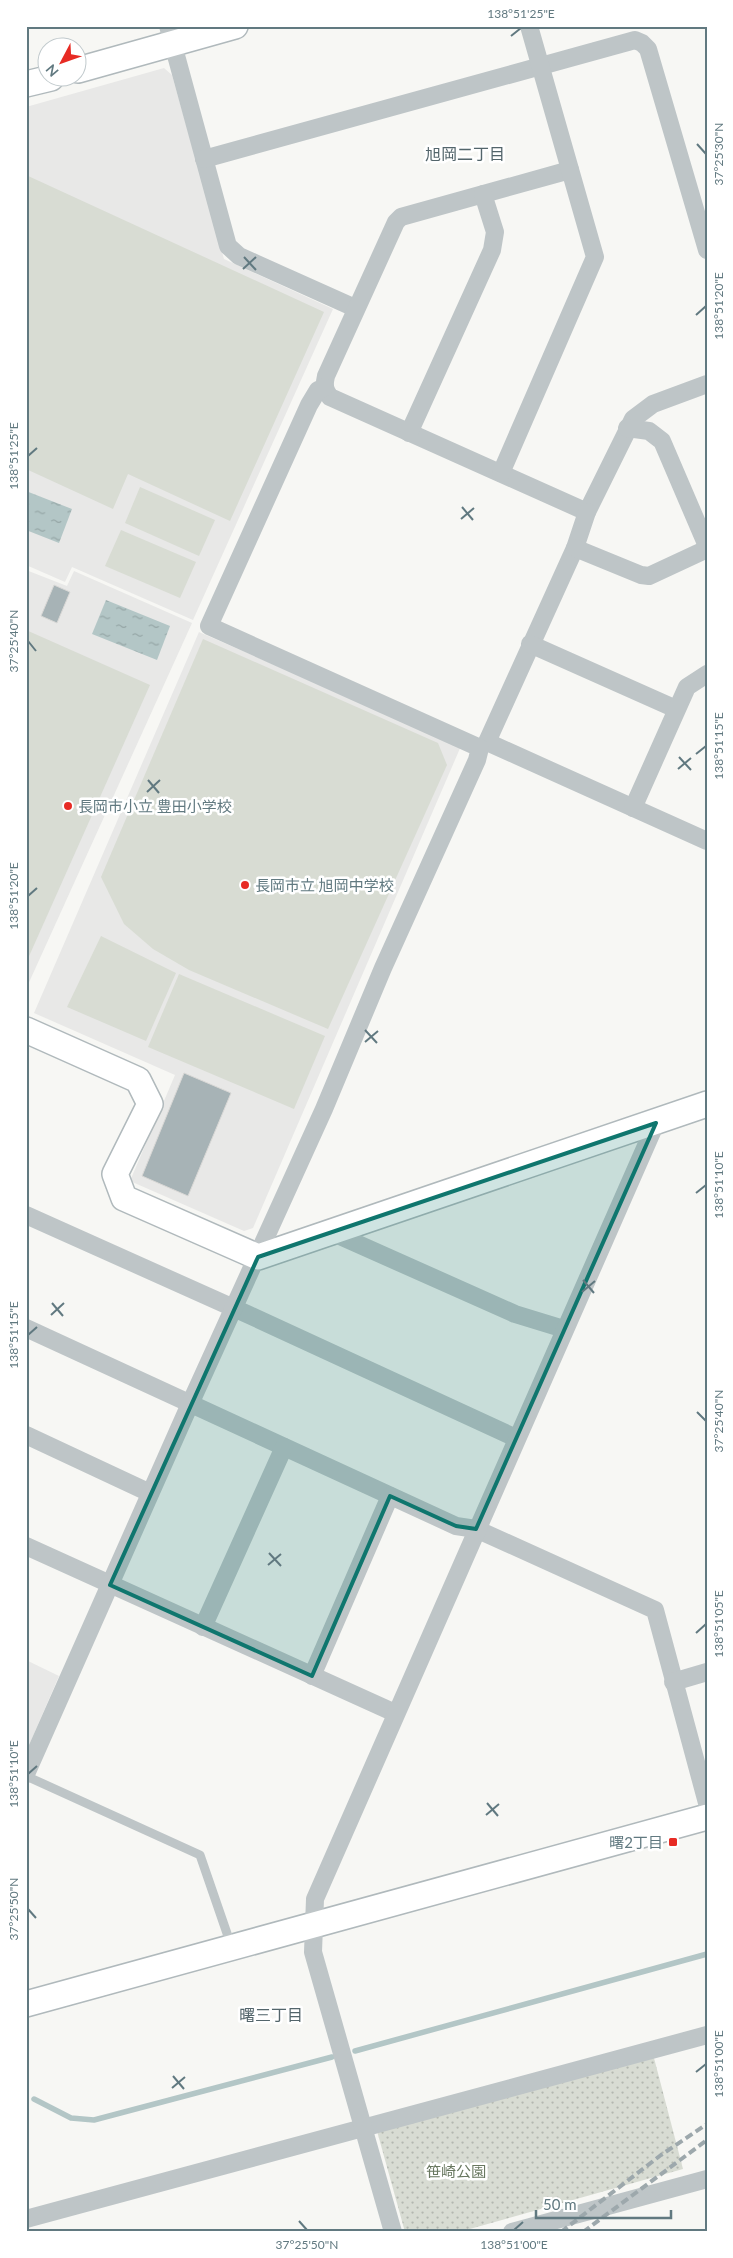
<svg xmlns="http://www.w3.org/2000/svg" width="733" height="2258" font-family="Lato,'Noto Sans JP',sans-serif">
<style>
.built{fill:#e8e8e7}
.grass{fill:url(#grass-dots)}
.pitch{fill:#d8dcd3}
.water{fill:url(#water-ripples)}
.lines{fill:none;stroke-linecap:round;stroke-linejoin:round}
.stream{stroke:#b3c6c6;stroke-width:5.5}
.building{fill:#a7b3b6;stroke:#d9d8d6}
.secondary-casing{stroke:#b0b9bc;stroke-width:28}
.lane{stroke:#bec5c7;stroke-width:9}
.street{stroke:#bec5c7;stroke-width:18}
.secondary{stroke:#fff;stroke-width:25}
.rail{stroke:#9da8ac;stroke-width:4;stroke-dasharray:8 4;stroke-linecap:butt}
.marked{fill:#0f766e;fill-opacity:0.2;stroke:#0f766e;stroke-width:4;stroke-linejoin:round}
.ticks{fill:none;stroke:#617980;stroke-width:2}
.poi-dot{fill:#e72b24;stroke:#fff;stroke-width:2}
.labels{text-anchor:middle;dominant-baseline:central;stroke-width:5;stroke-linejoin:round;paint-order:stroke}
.poi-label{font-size:15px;fill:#617980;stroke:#fff;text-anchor:start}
.park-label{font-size:15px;fill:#697860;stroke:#fff}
.neighbourhood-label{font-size:16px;fill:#53656b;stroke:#fff}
.neatline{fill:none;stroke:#617980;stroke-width:2}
.ticks-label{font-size:12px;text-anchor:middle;fill:#617980}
</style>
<defs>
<pattern id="grass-dots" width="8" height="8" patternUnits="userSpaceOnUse" patternTransform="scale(1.25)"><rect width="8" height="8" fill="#d8dcd3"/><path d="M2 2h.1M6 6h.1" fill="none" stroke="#b3b7b0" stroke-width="1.8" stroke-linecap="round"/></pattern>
<pattern id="water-ripples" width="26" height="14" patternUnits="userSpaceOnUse" patternTransform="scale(1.25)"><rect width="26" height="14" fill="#b3c6c6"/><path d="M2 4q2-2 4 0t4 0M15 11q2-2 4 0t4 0" fill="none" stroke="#95a6a6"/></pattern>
</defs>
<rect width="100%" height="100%" fill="#f7f7f4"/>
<!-- built -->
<g class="built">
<polygon points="164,68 172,75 224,259 333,309 193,620 72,567 65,582 26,565 26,107"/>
<polygon points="26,570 67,586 74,571 192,623 26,989"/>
<polygon points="199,632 461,746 253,1228 244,1231 130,1181 175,1075 34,1013"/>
<polygon points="26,1660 59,1676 26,1752"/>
</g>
<!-- grass -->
<polygon class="grass" points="654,2058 683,2169 459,2232 405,2232 377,2131"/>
<!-- pitch -->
<g class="pitch">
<polygon points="26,175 324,312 230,521 128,474 113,509 26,469"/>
<polygon points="140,487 215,520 199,556 125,523"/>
<polygon points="121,530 196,562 180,598 105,566"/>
<polygon points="26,630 150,685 26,963"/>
<polygon points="203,639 438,743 447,765 328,1029 189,970 153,949 124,924 101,877"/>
<polygon points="101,936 176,973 146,1041 67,1007"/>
<polygon points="179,974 325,1036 294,1109 148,1047"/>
</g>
<!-- water -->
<g class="water">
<polygon points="26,491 72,509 59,543 26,530"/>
<polygon points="106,600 170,626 157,660 92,634"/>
</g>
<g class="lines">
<!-- stream -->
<g class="stream">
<polyline points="355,2051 707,1954"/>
<polyline points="34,2099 71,2118 94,2120 332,2057"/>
</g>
</g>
<!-- building -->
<g class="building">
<polygon points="54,585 70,592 57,623 41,616"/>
<polygon points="184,1073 231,1093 188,1196 142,1176"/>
</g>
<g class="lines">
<defs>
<g id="secondary">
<polyline points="78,70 235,26"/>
<polyline points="26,84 51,78"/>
<polyline points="26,1030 138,1080 150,1104 115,1174 124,1198 258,1257 707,1104"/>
<polyline points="26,2004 707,1817"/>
</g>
</defs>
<!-- secondary casing -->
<use href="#secondary" class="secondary-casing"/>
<!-- lane -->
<polyline class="lane" points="26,1776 200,1855 231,1945"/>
<!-- street -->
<g class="street">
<polyline points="168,26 228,246 239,256 355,308"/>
<polyline points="204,159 635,40 642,43 648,49 707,250"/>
<path d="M570,170L401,217L396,222L326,376C324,385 324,389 330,397L587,512L633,419L653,404L707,384"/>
<polyline points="627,428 649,431 662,441 707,546"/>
<polyline points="409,433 492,250 495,232 483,194"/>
<polyline points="501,473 595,257 529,26"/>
<polyline points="587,512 575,548 487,742 707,841"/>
<polyline points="575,548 641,575 649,576 707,549"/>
<polyline points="530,644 676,709"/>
<polyline points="633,808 687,687 707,674"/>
<polyline points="26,1215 247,1314 516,1438"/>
<polyline points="331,1232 515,1314 564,1329"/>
<polyline points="26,1328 456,1526 476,1529 655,1610 707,1803"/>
<polyline points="26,1435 150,1493"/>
<polyline points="26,1546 395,1713"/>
<polyline points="203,1627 284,1447"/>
<polyline points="312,1676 390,1496"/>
<polyline points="673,1682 707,1672"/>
<polyline points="26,1774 190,1404 324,1109 383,968 477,760 480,748 209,626 309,405 318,390 325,387"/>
<polyline points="26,2219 707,2035"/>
<polyline points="393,2232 313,1952 315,1899 656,1123"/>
<polyline points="512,2232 707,2179"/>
</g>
<!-- secondary -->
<use href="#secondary" class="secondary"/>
<!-- rail -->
<g class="rail">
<polyline points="561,2232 661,2155 707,2124"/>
<polyline points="583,2232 707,2140"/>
</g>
</g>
<!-- marked area -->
<path class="marked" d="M656,1123L476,1529L456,1526L390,1496L312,1676L110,1585L258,1257Z"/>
<!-- ticks -->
<path class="ticks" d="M511,36L521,28M697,144L706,154M244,257L256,270M243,269L256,257M696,315L706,306M28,456L37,448M462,507L473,520M461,519L474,508M28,641L36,651M696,754L706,746M679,757L691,770M678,769L691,758M148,780L159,793M147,792L160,780M28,896L37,888M365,1030L377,1043M365,1042L378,1031M696,1193L706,1185M583,1280L594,1293M582,1292L595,1281M52,1303L63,1316M51,1315L64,1303M28,1335L37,1327M697,1412L706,1421M269,1553L281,1566M268,1565L281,1554M696,1633L706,1624M28,1774L37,1766M487,1803L498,1816M486,1815L499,1804M28,1909L36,1918M696,2072L706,2064M173,2076L184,2089M172,2088L185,2077M299,2221L307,2230M514,2230L523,2222"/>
<!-- markers -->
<g class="poi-dot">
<circle cx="68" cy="806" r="5"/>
<circle cx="245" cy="885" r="5"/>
<rect x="668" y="1837" width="10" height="10" rx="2.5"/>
</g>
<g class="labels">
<!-- poi labels -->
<g class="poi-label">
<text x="78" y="806">長岡市小立 豊田小学校</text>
<text x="255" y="885">長岡市立 旭岡中学校</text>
<text x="663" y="1842" text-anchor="end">曙2丁目</text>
</g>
<!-- park labels -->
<g class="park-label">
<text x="456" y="2171">笹崎公園</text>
</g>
<!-- neighbourhood labels -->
<g class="neighbourhood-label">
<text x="465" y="153">旭岡二丁目</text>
<text x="271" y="2014">曙三丁目</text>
</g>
</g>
<!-- border -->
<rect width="733" height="2258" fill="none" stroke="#ffffff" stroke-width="55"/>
<!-- north arrow -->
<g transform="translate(62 62) rotate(229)"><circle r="24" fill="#ffffff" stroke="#c0c9cc"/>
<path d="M0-4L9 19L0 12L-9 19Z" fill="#e72b24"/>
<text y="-8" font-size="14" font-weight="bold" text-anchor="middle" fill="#617980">N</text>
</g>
<!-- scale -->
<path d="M536 2210v8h135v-8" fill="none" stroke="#617980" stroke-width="2.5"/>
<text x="543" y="2210" font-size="15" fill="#617980" stroke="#ffffff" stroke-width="4" paint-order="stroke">50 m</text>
<rect x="28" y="28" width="678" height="2202" class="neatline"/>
<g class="ticks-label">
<text x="521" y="18">138°51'25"E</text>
<text transform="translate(719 154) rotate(-90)" y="4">37°25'30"N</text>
<text transform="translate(719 306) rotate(-90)" y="4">138°51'20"E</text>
<text transform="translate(14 456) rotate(-90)" y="4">138°51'25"E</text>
<text transform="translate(14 641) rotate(-90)" y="4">37°25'40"N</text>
<text transform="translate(719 746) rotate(-90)" y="4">138°51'15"E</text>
<text transform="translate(14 896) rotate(-90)" y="4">138°51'20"E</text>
<text transform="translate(719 1185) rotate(-90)" y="4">138°51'10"E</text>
<text transform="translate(14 1335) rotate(-90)" y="4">138°51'15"E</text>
<text transform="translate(719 1421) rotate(-90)" y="4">37°25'40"N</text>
<text transform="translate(719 1624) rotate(-90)" y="4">138°51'05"E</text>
<text transform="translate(14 1774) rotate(-90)" y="4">138°51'10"E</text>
<text transform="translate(14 1909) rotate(-90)" y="4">37°25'50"N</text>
<text transform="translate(719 2064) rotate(-90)" y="4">138°51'00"E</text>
<text x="307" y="2249">37°25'50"N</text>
<text x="514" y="2249">138°51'00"E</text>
</g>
</svg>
